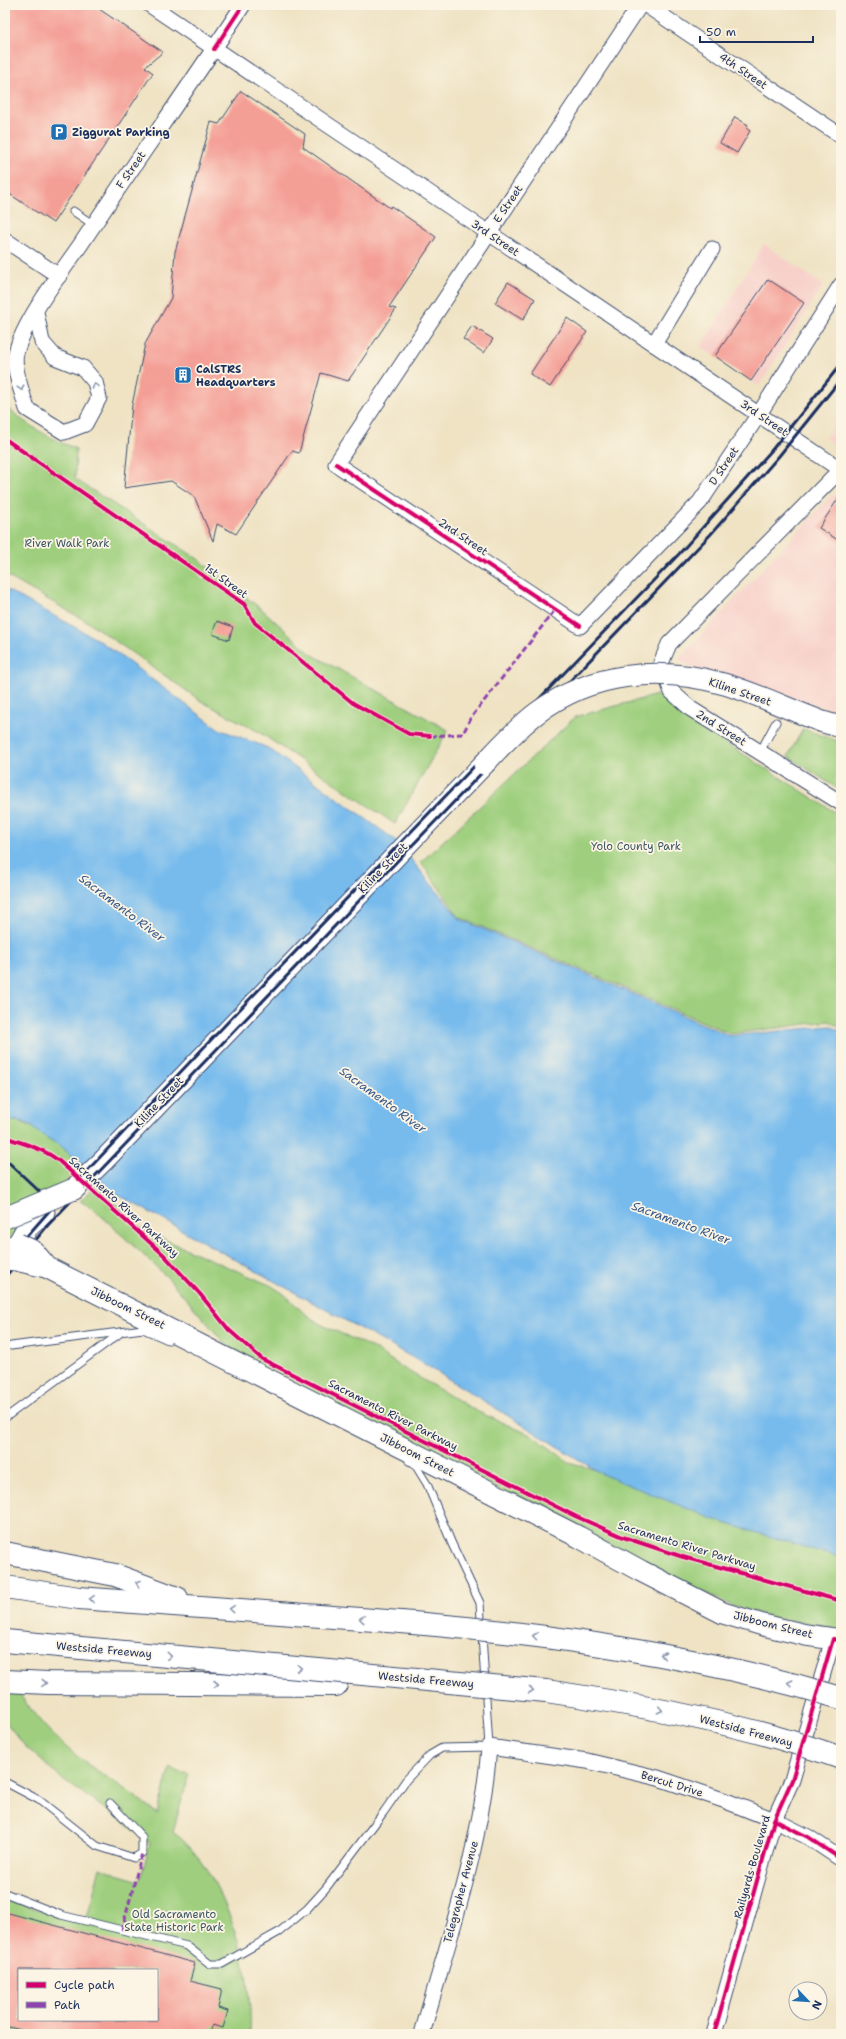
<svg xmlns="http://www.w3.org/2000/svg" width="846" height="2039" font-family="'Shantell Sans',sans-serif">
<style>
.built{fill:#f7d0ca}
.green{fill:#9fcf7e;stroke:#5d7f6e;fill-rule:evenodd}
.water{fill:#77bbed;stroke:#4975a6}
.building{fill:#f49f96;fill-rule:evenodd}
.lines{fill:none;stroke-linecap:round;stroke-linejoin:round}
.lane-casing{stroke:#3b4a6d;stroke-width:9}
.street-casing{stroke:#3b4a6d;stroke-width:17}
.secondary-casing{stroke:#3b4a6d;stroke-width:23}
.highway-casing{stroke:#3b4a6d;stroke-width:24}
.lane{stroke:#fff;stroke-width:7}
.street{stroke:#fff;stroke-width:15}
.secondary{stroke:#fff;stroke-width:21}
.highway{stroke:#fff;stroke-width:22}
.rail{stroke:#1b2f5e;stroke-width:3}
.secondary-bridge-casing{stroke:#3b4a6d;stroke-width:23;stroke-linecap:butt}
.highway-bridge-casing{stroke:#3b4a6d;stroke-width:24;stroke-linecap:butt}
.secondary-bridge{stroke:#fff;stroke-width:21}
.highway-bridge{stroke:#fff;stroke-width:22}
.quiet{stroke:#8e44ad;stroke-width:3;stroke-dasharray:6 3;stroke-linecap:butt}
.cycleway-casing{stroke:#fcf5e5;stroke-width:6}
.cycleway{stroke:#d6006c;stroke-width:4}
.oneway{stroke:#8d97ae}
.labels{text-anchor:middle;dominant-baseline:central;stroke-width:3.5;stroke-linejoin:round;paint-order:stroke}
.street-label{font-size:11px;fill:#1b2f5e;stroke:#fcf5e5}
.poi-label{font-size:11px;font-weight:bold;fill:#1b2f5e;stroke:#fcf5e5;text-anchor:start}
.park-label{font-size:11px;fill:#3c5766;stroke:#fcf5e5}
.water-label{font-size:12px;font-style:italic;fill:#375989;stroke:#fcf5e5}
</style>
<rect width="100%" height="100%" fill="#fcf5e5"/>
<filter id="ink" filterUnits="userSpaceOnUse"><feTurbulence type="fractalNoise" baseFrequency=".025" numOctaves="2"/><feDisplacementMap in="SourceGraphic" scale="8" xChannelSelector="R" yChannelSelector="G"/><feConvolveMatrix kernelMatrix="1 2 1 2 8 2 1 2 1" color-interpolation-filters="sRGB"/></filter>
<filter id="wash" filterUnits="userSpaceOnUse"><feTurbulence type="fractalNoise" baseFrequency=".012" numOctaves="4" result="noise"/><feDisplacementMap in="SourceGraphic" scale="16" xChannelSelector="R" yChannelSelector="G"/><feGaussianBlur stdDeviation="0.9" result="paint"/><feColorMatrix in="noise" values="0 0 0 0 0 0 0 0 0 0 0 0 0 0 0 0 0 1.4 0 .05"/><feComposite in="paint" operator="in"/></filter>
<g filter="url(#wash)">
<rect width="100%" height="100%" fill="#efe3c4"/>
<!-- built -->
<g class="built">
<polygon points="764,244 823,285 759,386 701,347"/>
<polygon points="841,419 841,450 825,438"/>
<polygon points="832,495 841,496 841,714 746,681 693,669 679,659"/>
</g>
<!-- green -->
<g class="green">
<path d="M5,405C25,425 50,438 76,449L75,479L198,559L265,612L311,654L448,730L395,824L259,732L201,701L91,624L5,575Z"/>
<polygon points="657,695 691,721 841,816 841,1027 829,1021 731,1034 459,917 421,862 575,717"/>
<polygon points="803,729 841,742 841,791 788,756"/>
<path d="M5,1113L11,1121C32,1120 67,1151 82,1166L5,1242Z"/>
<polygon points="97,1185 132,1220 145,1231 272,1286 284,1294 304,1313 320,1324 373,1348 403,1368 476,1411 533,1436 569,1462 599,1471 841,1553 841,1629 774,1618 732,1606 247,1364 227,1346 168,1278 95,1210 80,1201"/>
<polygon points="6,1308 9,1363 5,1393 5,1309"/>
<path d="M5,1670C23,1703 48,1734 78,1757C104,1777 133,1792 157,1814L170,1767L178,1772L189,1774L173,1832C225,1870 254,1972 250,2034H5V1901L86,1922L100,1867L116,1874L140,1881L150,1843L114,1815L61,1778L24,1745L5,1721ZM19,1970H157V2020H19Z"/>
</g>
<!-- water -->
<polygon class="water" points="5,589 100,641 219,729 268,748 395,840 460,919 730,1036 830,1026 841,1031 841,1558 718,1521 602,1474 426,1365 113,1192 62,1147 36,1131 29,1124 19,1121 11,1121 5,1113"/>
<g id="blocks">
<!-- building -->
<g class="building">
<polygon points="5,5 93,5 163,52 145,67 153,73 53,223 5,191"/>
<polygon points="241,91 305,134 303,147 390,208 391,206 436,237 389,307 396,309 348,381 321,373 299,453 292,451 236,534 217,524 213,541 194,496 171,481 124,488 132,405 145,344 171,298 175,252 211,122 219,124"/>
<polygon points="735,117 748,125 746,128 750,131 737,153 720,143"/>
<polygon points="768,279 804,303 751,381 715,356"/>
<polygon points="508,282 535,299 523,320 495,303"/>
<polygon points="567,318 587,332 550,387 530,374"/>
<polygon points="472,326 493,339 484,353 463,339"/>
<polygon points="841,494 841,542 819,528"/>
<polygon points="217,621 233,627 229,640 212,634"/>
<path d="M5,1912L195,1963L190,1981L222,1989L218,2008L228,2011L223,2028L212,2025L210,2034H36L5,2026ZM19,1970H157V2020H19Z"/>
</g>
</g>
</g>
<g filter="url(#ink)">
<use href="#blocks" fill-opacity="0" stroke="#3b4a6d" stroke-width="1"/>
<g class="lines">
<defs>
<g id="lane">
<polyline points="73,211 94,225"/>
<polyline points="760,752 776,722"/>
<polyline points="11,1346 143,1329 168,1340"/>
<polyline points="5,1418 119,1334"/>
<polyline points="5,1782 39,1800 97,1846 134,1858 142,1853 142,1837 110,1803"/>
<polyline points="5,1893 61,1915 187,1946 210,1964 222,1964 279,1932 307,1909 326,1888 383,1813 406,1780 430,1755 442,1748 489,1747 480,1603 452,1544 427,1484 414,1463 409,1461"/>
</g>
<g id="street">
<polyline points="150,5 841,470"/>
<polyline points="640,5 336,464 580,626 700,502 759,414 841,285"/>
<polyline points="646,5 841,136"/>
<polyline points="5,240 59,276"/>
<path d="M36,312L42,342L55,357L83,368L95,382L99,398L85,424L64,432L27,409C23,395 12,367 16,353C24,320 61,273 81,244C134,164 190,86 243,5"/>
<polyline points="654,344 712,249"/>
<polyline points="840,470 669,644 661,663 672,692 691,709 841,803"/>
<path d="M422,2034C448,1940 482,1845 489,1747L587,1761L658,1778L726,1801L774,1820L808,1837L841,1859"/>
<polyline points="714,2034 774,1820 792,1780 833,1639"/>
</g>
<g id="secondary">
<polyline points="823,722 841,727"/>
<polyline points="74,1189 104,1160 484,764"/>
<polyline points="5,1249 18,1244 27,1228 44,1212"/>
<polyline points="46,1267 579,1537 641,1571 723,1613 763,1625 806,1635 841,1640"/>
</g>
<g id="highway">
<polyline points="5,1553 115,1575 177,1598"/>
<polyline points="5,1587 79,1598 401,1622"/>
<polyline points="5,1681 48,1683 336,1685"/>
</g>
</defs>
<!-- lane casing -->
<use href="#lane" class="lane-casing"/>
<!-- street casing -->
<use href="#street" class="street-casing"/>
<!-- secondary casing -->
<use href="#secondary" class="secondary-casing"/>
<!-- highway casing -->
<use href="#highway" class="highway-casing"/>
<!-- lane -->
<use href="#lane" class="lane"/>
<!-- street -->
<use href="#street" class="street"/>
<!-- secondary -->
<use href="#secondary" class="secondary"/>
<!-- highway -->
<use href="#highway" class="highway"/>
<!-- rail -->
<g class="rail">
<polyline points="5,1159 40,1192"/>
<polyline points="5,1261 50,1210 243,1006 679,554 771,451 841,364"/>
<polyline points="5,1277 48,1225 711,534 779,456 841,379"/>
</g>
<defs>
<g id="secondary-bridge">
<path d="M484,764C501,746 517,728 537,713C591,672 660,666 724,684C758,694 790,710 823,722"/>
<polyline points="5,1218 74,1189"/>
<polyline points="18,1244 33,1251 45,1265"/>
<polyline points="5,1259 16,1260 46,1267"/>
</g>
<g id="highway-bridge">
<path d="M401,1622C549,1634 697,1655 841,1698"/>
<path d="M5,1641L546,1691C646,1706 746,1724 841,1758"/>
</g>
</defs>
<!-- secondary-bridge casing -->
<use href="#secondary-bridge" class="secondary-bridge-casing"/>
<!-- highway-bridge casing -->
<use href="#highway-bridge" class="highway-bridge-casing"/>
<!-- secondary-bridge -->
<use href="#secondary-bridge" class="secondary-bridge"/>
<!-- highway-bridge -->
<use href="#highway-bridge" class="highway-bridge"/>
<!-- quiet -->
<g class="quiet">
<polyline points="430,736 463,734 470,719 555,610"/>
<polyline points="122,1930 142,1853"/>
</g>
<defs>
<g id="cycleway">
<polyline points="214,49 243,5"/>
<polyline points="5,439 244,604 255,623 353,703 409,734 430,736"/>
<polyline points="336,464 580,626"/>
<path d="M5,1137C24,1144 43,1148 59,1161L164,1255L200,1294L229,1330L262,1359L575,1516L623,1537L683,1557L841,1601"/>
<polyline points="774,1820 808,1837 841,1859"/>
<polyline points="714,2034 774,1820 792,1780 833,1639 841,1640"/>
</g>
</defs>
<!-- cycleway casing -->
<use href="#cycleway" class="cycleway-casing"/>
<!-- cycleway -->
<use href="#cycleway" class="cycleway"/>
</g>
<!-- one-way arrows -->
<defs><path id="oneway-chevron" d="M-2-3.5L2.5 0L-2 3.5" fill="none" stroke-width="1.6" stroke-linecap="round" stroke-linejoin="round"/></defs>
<g class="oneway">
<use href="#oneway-chevron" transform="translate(95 386) rotate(-110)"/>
<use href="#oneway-chevron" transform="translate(21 388) rotate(73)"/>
<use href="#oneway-chevron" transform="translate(138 1583) rotate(-160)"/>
<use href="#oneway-chevron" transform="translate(92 1599) rotate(-176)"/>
<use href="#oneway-chevron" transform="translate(232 1609) rotate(-175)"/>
<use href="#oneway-chevron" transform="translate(362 1619) rotate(-175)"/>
<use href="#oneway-chevron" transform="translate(535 1636) rotate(-173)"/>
<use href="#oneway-chevron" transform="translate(663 1655) rotate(-169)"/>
<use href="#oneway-chevron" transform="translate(169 1656) rotate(5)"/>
<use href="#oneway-chevron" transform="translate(299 1668) rotate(5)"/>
<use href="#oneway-chevron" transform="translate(44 1683) rotate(3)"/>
<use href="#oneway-chevron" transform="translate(790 1683) rotate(-166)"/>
<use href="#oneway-chevron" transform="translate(216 1684)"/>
<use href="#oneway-chevron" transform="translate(531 1690) rotate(6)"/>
<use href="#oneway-chevron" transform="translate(660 1710) rotate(12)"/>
</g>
</g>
<!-- icons -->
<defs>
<symbol id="parking-square" viewBox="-11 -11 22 22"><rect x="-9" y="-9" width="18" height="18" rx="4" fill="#1f6fb2" stroke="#fcf5e5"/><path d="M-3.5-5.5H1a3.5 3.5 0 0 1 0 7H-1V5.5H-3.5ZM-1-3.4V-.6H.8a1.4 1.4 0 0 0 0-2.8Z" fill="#fff"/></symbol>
<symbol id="building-square" viewBox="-11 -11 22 22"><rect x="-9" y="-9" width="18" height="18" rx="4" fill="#1f6fb2" stroke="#fcf5e5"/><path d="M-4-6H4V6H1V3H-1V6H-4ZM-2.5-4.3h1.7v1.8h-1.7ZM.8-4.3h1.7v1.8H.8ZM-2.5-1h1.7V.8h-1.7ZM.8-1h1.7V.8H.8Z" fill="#fff"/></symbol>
</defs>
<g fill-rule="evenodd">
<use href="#parking-square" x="49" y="122" width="20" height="20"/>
<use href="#building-square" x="173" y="365" width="20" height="20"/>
</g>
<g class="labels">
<!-- street labels -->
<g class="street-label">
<text transform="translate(743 71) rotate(34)">4th Street</text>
<text transform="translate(131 170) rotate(-55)">F Street</text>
<text transform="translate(508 204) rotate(-56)">E Street</text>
<text transform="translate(495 238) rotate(34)">3rd Street</text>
<text transform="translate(764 418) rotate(34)">3rd Street</text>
<text transform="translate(724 466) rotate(-56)">D Street</text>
<text transform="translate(463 537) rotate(34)">2nd Street</text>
<text transform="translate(226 581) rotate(36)">1st Street</text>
<text transform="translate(740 692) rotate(19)">Kiline Street</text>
<text transform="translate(721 728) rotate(32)">2nd Street</text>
<text transform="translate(383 868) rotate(-46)">Kiline Street</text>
<text transform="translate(159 1102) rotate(-46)">Kiline Street</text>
<text transform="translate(124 1207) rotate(42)">Sacramento River Parkway</text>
<text transform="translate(128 1308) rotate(26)">Jibboom Street</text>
<text transform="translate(393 1415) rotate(27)">Sacramento River Parkway</text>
<text transform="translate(417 1455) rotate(27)">Jibboom Street</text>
<text transform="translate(687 1546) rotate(17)">Sacramento River Parkway</text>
<text transform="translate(773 1625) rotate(14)">Jibboom Street</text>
<text transform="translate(104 1650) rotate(5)">Westside Freeway</text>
<text transform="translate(426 1680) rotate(5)">Westside Freeway</text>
<text transform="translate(746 1731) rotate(15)">Westside Freeway</text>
<text transform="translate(672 1784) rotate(17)">Bercut Drive</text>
<text transform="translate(752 1867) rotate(-74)">Railyards Boulevard</text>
<text transform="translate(461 1892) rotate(-75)">Telegrapher Avenue</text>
</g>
<!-- poi labels -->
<g class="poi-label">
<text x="72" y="132">Ziggurat Parking</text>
<text x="196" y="369">CalSTRS<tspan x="196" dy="13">Headquarters</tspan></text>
</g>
<!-- park labels -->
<g class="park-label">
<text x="67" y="543">River Walk Park</text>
<text x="636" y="846">Yolo County Park</text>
<text x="174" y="1914">Old Sacramento<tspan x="174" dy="13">State Historic Park</tspan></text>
</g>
<!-- water labels -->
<g class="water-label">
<text transform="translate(122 908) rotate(37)">Sacramento River</text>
<text transform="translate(383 1100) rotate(36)">Sacramento River</text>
<text transform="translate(681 1223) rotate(20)">Sacramento River</text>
</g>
</g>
<!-- margin -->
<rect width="846" height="2039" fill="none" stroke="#fcf5e5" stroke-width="20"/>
<!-- legend -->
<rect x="18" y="1969" width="140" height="52" fill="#fcf5e5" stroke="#a2a6af"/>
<rect x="26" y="1982" width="20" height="6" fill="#d6006c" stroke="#a2a6af"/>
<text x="54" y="1989" font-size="12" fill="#1b2f5e">Cycle path</text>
<rect x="26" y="2002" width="20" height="6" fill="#8e44ad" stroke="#a2a6af"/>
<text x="54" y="2009" font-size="12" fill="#1b2f5e">Path</text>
<!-- north arrow -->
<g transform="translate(808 2001) rotate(115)"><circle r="19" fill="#fcf5e5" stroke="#a2a6af"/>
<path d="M0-3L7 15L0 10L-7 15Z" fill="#1f6fb2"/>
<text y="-6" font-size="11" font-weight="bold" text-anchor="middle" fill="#1b2f5e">N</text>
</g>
<!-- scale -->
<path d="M700 36v6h113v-6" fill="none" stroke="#1b2f5e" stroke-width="2"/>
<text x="706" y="36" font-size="12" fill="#1b2f5e" stroke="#fcf5e5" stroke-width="3" paint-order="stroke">50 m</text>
</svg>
